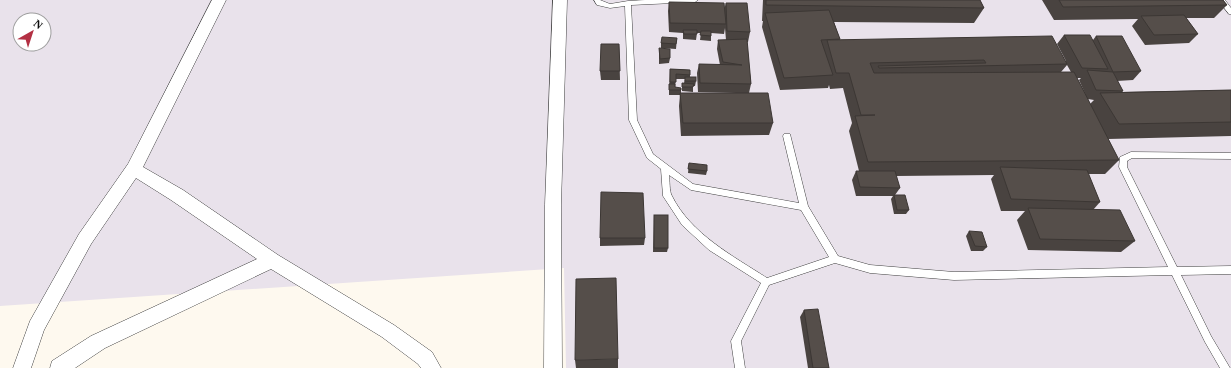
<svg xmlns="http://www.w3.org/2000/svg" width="1231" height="368" font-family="'Times New Roman',serif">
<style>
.industrial{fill:#e9e2eb;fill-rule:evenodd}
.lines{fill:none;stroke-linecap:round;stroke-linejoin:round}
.service-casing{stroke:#404040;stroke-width:1}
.minor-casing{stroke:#404040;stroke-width:1}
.service{fill:#fff;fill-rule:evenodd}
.minor{fill:#fff;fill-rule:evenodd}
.wall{fill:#494340;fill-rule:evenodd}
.building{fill:#554e4a;stroke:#3c3734}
</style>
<rect width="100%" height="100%" fill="#fef9ef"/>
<!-- industrial -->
<path class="industrial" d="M0,0H1231V368H566L564,268L0,306ZM20,20H44V44H20Z"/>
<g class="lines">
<defs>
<g id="service">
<path d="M594,0H600L610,4L628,1L645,0H698L695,2L631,5L637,120L653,154L693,184L799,203L783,136L784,134H790L808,206L838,256L870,265L954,272L1168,267L1119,167L1120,157L1131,152L1231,153V159L1132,158L1127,161V167L1177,267L1231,266V274L1181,275L1211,336L1230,368H1220L1205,342L1172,275L954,280L870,273L835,263L769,285L741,341L745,368H735L731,341L761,283L709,250L682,225L663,196L661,169L647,158L629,120L625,6L610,8L597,5ZM669,175L691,190L801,210L829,257L767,278C733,256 691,234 672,196C669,191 670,181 669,175Z"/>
<polygon points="1218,0 1225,0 1231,8 1231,14 1229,14"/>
</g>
<g id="minor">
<polygon points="212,0 226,0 143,167 183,190 278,255 394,325 432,352 441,368 421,368 418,364 382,337 271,269 105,348 75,368 50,368 52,361 91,336 257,259 171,200 136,178 91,244 44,330 31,368 13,368 30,321 79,234 128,164"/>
<polygon points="553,0 567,0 561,205 562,368 544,368 545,205"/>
</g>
</defs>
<!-- service casing -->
<use href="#service" class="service-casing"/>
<!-- minor casing -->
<use href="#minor" class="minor-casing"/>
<!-- service -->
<use href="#service" class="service"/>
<!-- minor -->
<use href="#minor" class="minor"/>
</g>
<!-- wall -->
<g class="wall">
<path d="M763,0H980L984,8L974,23L834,22L840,40L1066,61L1057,44L1064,35L1093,40L1096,36L1141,71L1133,80L1117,81L1123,91L1122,92L1231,90V136L1108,139L1119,160L1105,174H1088L1100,202L1093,210L1135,241L1121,252L1028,250L1017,220L1025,211H1001L991,179L994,175L896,176L900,188L895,195L909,210L906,214H894L891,199L893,196H856L852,180L856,171H859L849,131L852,123L843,88L830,89L829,85L828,88L780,90L762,27L763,21H762ZM1067,65L1071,72H1061ZM1077,78H1081L1079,80L1087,98ZM1088,99L1094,100L1090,104Z"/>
<polygon points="1042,0 1223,0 1227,5 1214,18 1186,18 1198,34 1189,43 1145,45 1132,26 1138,19 1054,20"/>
<polygon points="669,2 724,10 726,3 750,32 748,42 747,42 751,84 749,93 773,123 769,135 681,136 679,106 680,95 669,95 669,89 670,69 690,70 690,77 696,81 695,86 693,86 693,92 682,91 682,83 684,83 685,79 676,79 675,87 681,90 681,93 736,93 698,92 697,73 699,64 720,65 717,49 718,40 726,40 725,28 724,34 711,33 711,41 700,40 701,33 697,33 696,40 683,39 683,33 669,32 668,11"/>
<polygon points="677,38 676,49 661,48 661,43"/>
<polygon points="619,44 620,80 601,80 600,71"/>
<polygon points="659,48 670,58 669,63 659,64"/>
<polygon points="689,163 707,171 706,175 688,173"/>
<polygon points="654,215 668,248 667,252 653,252"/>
<polygon points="969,231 987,247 983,251 971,251 966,236"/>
<polygon points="600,238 645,238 644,245 600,246"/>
<polygon points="804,310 829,368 808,368 800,317"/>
<polygon points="618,359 618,368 576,368 575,360"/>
</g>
<!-- building -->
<g class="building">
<polygon points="766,0 980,0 984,8 766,5"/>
<polygon points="1059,0 1223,0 1227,5 1063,7"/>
<polygon points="669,2 724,3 726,24 670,23"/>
<polygon points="726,3 747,3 750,32 727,31"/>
<polygon points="829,10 840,39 821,40 833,75 784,78 765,13"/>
<polygon points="1184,15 1198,34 1154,35 1141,16"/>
<polygon points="683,30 697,30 697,34 684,34"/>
<polygon points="701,31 711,31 711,36 700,35"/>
<polygon points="1064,35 1090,35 1108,69 1082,68"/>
<polygon points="1052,36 1067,64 879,68 878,66 986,63 984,60 870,63 874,73 1074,72 1119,160 868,162 855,116 875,115 861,115 849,73 836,73 827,40"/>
<polygon points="1096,36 1122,36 1141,71 1113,72"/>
<polygon points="662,37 677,38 676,44 661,43"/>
<polygon points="747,39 751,84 700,83 699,64 742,65 723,62 718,40"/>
<polygon points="601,44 619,44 620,71 600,71"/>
<polygon points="659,48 670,49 670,58 660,59"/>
<polygon points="670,69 690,70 690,75 676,74 676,82 670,82"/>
<polygon points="1087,70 1113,72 1123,91 1096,90"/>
<rect x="685" y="77" width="11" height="4"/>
<polygon points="682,83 694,84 693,87 682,87"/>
<polygon points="669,84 675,84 675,87 681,88 681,90 669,90"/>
<polygon points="1231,90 1231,122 1119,124 1100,93"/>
<polygon points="680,93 768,93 773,123 683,123"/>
<polygon points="689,163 707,165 707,171 688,169"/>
<polygon points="1000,167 1087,170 1100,202 1011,199"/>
<polygon points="856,171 895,171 900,188 860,187"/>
<polygon points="601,192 643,193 645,238 600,238"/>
<polygon points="894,195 905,195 909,210 897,210"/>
<polygon points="1028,208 1120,210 1135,241 1040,239"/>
<rect x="654" y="215" width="14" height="33"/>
<polygon points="969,231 982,232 987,247 975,246"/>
<polygon points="616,278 618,359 575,360 576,279"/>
<polygon points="818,309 829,368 813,368 804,310"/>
</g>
<!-- north arrow -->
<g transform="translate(32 32) rotate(39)"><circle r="19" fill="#ffffff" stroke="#9e9e9e"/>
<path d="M0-3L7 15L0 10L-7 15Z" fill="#b33043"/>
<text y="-6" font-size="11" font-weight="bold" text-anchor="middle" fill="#0d0d0d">N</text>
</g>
</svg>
